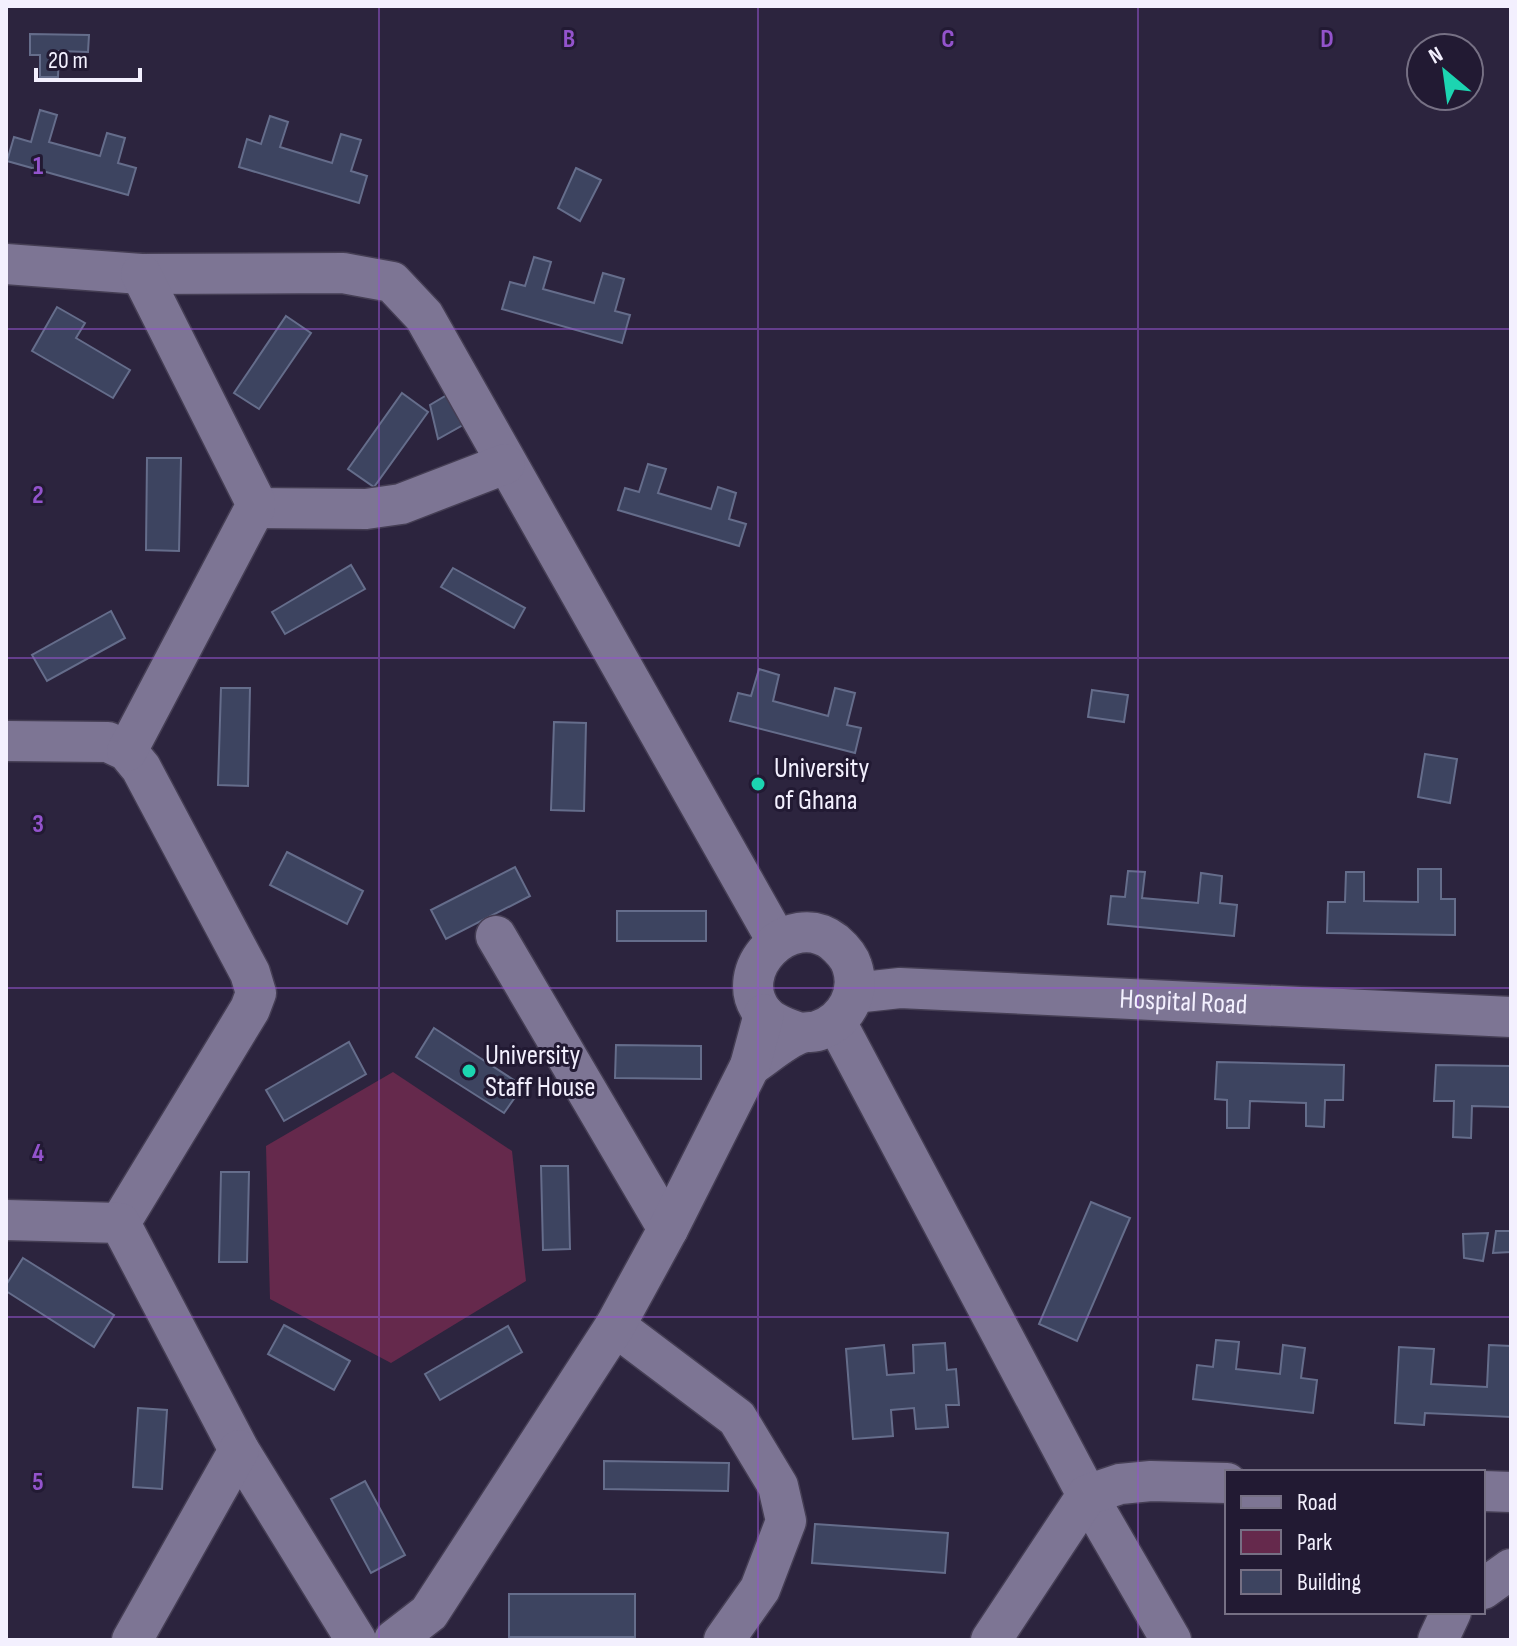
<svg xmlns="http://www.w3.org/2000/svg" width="1517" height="1646" font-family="'Sofia Sans Condensed',sans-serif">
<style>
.green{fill:#65294c}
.building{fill:#3d4460;stroke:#656d8b;stroke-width:2}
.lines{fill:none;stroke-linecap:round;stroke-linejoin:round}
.minor-casing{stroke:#453e54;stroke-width:43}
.minor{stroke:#7d7594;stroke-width:40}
.grid{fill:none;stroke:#9353cc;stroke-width:2;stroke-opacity:0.55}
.poi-dot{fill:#1cd5b1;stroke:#221a33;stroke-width:3}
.labels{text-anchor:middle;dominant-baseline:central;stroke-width:6;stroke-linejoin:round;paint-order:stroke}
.poi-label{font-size:28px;fill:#f3f0fe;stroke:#221a33;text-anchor:start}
.street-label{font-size:28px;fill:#f3f0fe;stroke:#221a33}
.grid-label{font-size:26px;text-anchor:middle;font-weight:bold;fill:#9353cc;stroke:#221a33;stroke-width:6;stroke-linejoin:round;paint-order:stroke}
</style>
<rect width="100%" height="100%" fill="#2c243e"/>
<!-- green -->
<polygon class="green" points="393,1072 512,1151 526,1281 391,1363 270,1299 266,1146"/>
<!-- building -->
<g class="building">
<polygon points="30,34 89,35 88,52 59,51 58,77 40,77 40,55 30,55"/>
<polygon points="40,110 57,115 49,142 100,156 107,133 125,138 118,163 136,168 128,195 7,161 14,137 31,142"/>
<polygon points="270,116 288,122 280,147 332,163 341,134 361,140 351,171 367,176 359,203 239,167 247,139 261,144"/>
<polygon points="576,168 601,180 580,221 558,208"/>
<polygon points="534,257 551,262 543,289 594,303 603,273 624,279 615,311 630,315 622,343 502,309 510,282 525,286"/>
<polygon points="57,307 85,323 76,338 130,370 113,398 32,351"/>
<polygon points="286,316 311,333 259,409 234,393"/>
<polygon points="452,392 463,425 438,439 430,405"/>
<polygon points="402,393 428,412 374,487 348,469"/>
<polygon points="147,458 181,458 179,551 146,550"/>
<polygon points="648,464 666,469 658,493 711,509 718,487 736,493 729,519 746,524 739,546 618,510 625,488 639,492"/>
<polygon points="351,565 365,589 285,634 272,612"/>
<polygon points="453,568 525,608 514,628 441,587"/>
<polygon points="111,611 125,638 47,681 32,655"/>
<polygon points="759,669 779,675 773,701 828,716 835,688 855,693 847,725 861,728 855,753 730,721 738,693 751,696"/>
<polygon points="221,688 250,688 248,786 218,785"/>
<polygon points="1092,690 1128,695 1124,722 1088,717"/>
<polygon points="554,722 586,723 584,811 551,810"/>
<polygon points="1425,754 1457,759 1450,803 1418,797"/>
<polygon points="287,852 363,891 347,924 270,885"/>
<polygon points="515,867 530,896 446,939 431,910"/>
<polygon points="1418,869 1441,869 1441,899 1455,899 1455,935 1327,933 1328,902 1345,902 1346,872 1364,872 1364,901 1418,902"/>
<polygon points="1128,871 1145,872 1142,898 1198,903 1201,873 1222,876 1220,903 1237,905 1234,936 1108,924 1111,896 1125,897"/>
<rect x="617" y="911" width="89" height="30"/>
<polygon points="434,1028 523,1086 504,1113 416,1057"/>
<polygon points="349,1042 366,1074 284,1121 266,1090"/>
<polygon points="616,1045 701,1046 701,1079 615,1078"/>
<polygon points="1217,1062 1344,1065 1343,1100 1325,1100 1324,1127 1306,1126 1306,1103 1250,1101 1249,1128 1227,1128 1227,1100 1215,1099"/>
<polygon points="1436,1065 1511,1066 1511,1107 1472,1106 1471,1138 1453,1137 1454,1101 1434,1101"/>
<polygon points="541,1166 568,1166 570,1249 543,1250"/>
<polygon points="221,1172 249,1172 247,1262 219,1262"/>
<polygon points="1091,1202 1130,1218 1077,1341 1039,1324"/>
<polygon points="1496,1231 1511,1231 1511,1252 1493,1253"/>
<polygon points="1488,1233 1483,1261 1464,1258 1463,1234"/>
<polygon points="23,1258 114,1315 94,1347 6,1291 6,1285"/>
<polygon points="284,1325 350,1361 334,1390 268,1354"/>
<polygon points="508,1326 522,1352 440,1400 425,1374"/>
<polygon points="1216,1340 1239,1342 1236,1369 1280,1374 1283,1345 1305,1348 1301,1378 1317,1380 1313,1413 1193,1399 1197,1365 1213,1367"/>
<polygon points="945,1343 947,1370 956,1369 959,1405 946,1405 948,1427 916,1429 914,1408 891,1410 893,1436 853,1439 846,1349 884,1345 887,1375 914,1373 913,1345"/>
<polygon points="1489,1345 1511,1346 1511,1417 1425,1413 1424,1425 1395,1423 1399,1347 1434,1349 1431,1384 1487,1387"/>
<polygon points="138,1408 167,1410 162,1489 133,1487"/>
<polygon points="604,1461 729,1463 728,1491 604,1489"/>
<polygon points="365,1481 405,1555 371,1573 331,1499"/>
<polygon points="815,1524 948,1533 945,1573 812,1563"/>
<rect x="509" y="1594" width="126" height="43"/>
</g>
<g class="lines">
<defs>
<g id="minor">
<polyline points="6,264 141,274 343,273 392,282 424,316 777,941"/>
<polyline points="255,508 366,509 401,504 505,464"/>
<polyline points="6,741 108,742 127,751 141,768 250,973 256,993 250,1009 120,1223"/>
<polyline points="127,751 255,508 255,501 141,274"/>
<polyline points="496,936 668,1229"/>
<path id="s1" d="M854,993L900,988L1511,1017"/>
<polyline points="836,1022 1087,1495 1171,1640"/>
<path d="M750,1066C764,1057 787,1037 802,1033C808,1031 814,1033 820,1030C846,1020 861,993 852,966C849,956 841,948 834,942C790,908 729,971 763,1013C772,1024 788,1029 801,1033"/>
<polyline points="6,1220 120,1223 239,1450 356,1640"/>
<polyline points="615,1326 737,1418 778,1486 786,1521 760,1589 724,1640"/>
<polyline points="1483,1491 1511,1492"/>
<polyline points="1483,1589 1511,1569"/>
<polyline points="132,1640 239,1450"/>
<polyline points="394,1640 429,1613 615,1326 668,1229 750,1066 764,1014"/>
<polyline points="991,1640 1087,1495 1120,1484 1151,1481 1227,1483"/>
<polyline points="1438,1640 1451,1612"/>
</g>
</defs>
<!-- minor casing -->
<use href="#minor" class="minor-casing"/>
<!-- minor -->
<use href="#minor" class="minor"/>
</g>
<!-- grid -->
<path class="grid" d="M379,6V1640M758,6V1640M1138,6V1640M6,329H1511M6,658H1511M6,988H1511M6,1317H1511"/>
<!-- markers -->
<g class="poi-dot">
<circle cx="758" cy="784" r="8"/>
<circle cx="469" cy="1071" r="8"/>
</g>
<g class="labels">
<!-- poi labels -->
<g class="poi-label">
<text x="774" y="768">University<tspan x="774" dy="32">of Ghana</tspan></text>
<text x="485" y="1055">University<tspan x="485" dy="32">Staff House</tspan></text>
</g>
<!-- street labels -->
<g class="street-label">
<text stroke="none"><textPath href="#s1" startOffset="330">Hospital Road</textPath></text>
</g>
</g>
<g class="grid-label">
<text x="569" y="47">B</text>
<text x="948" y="47">C</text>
<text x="1327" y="47">D</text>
<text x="38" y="174">1</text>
<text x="38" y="503">2</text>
<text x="38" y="832">3</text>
<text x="38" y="1161">4</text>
<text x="38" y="1490">5</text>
</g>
<!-- border -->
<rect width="1517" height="1646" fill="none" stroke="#f3f0fe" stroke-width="16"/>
<!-- legend -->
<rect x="1225" y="1470" width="260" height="144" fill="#221a33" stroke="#767084" stroke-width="2"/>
<rect x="1241" y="1496" width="40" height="12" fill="#7d7594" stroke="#767084" stroke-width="2"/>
<text x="1297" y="1510" font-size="24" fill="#f3f0fe">Road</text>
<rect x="1241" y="1530" width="40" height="24" fill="#65294c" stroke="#767084" stroke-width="2"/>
<text x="1297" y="1550" font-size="24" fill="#f3f0fe">Park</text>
<rect x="1241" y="1570" width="40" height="24" fill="#3d4460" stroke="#767084" stroke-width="2"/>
<text x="1297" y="1590" font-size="24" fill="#f3f0fe">Building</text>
<!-- north arrow -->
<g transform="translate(1445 72) rotate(331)"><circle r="38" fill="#221a33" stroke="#767084" stroke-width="2"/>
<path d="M0-6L14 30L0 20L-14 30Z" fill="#1cd5b1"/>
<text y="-12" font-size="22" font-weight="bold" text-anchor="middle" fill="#f3f0fe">N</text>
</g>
<!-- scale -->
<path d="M36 68v12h104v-12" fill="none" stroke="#f3f0fe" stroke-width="4"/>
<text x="48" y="68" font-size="24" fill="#f3f0fe" stroke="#221a33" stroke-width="6" paint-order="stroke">20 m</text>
</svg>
